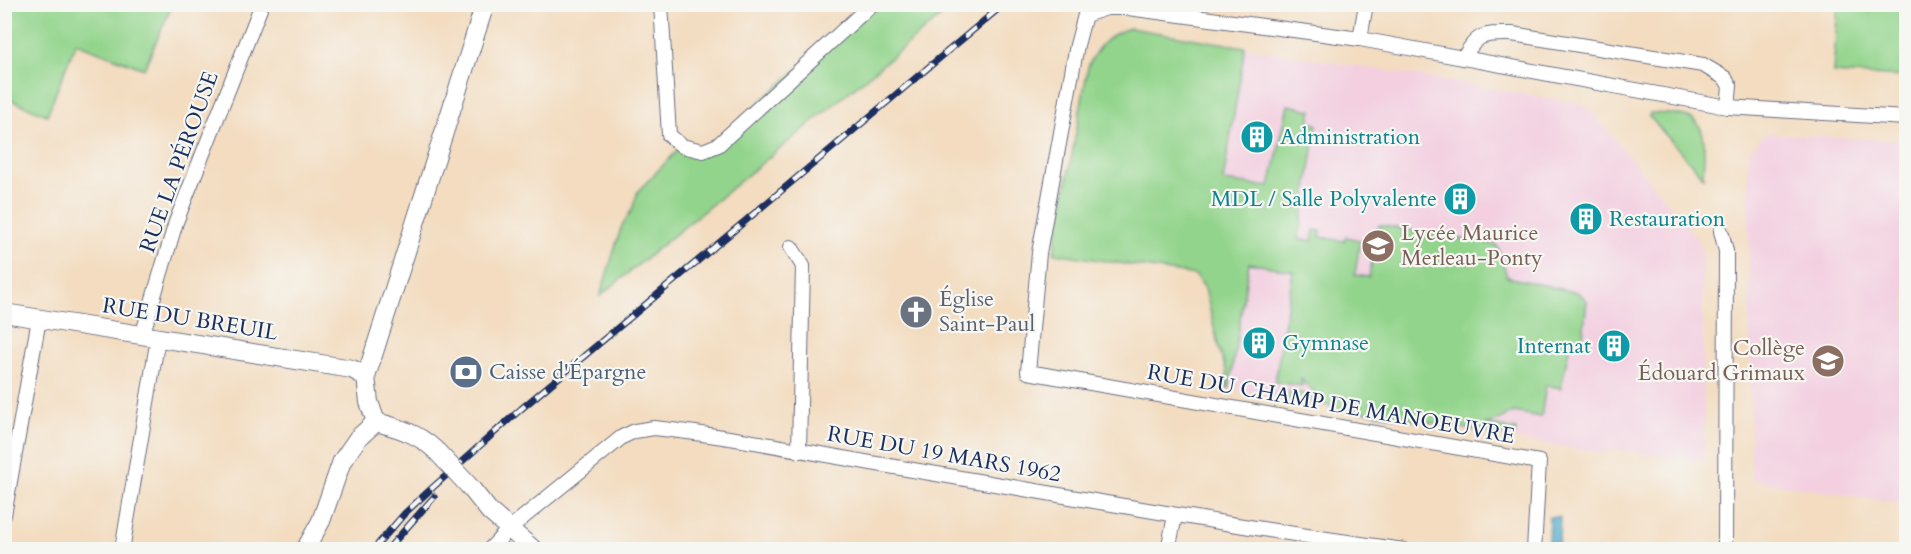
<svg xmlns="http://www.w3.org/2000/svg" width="1911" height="554" font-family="Cardo,serif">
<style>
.built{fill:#f3cfe0}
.green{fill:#92d48b;stroke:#568274;stroke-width:1.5}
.water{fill:#4aa9c9;stroke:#326c94;stroke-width:1.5}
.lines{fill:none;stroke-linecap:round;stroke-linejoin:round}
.minor-casing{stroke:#676c80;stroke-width:16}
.tertiary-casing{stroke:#676c80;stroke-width:20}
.minor{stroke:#fff;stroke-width:14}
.tertiary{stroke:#fff;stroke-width:18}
.rail-casing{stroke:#1b2f5e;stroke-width:7}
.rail{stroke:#f6f6f2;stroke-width:4.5;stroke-dasharray:14;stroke-linecap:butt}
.tertiary-bridge-casing{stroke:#676c80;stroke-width:20;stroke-linecap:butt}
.tertiary-bridge{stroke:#fff;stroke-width:18}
.labels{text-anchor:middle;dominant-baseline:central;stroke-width:4.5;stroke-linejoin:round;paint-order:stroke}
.culture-label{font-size:22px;fill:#0d838f;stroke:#f6f6f2;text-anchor:start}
.street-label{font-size:22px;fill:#1b2f5e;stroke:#f6f6f2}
.education-label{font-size:22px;fill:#785e54;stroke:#f6f6f2;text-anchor:start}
.worship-label{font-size:22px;fill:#5b616d;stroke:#f6f6f2;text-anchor:start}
.service-label{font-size:22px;fill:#4e5e75;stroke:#f6f6f2;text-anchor:start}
</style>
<rect width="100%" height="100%" fill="#f6f6f2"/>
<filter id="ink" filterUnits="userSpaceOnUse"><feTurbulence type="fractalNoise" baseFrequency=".0167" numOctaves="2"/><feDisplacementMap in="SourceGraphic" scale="12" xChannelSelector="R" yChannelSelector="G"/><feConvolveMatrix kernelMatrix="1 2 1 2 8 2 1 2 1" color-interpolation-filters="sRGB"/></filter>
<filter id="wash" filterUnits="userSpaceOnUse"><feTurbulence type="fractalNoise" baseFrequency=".008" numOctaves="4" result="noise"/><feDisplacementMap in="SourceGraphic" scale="24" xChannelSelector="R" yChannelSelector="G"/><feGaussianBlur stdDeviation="1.35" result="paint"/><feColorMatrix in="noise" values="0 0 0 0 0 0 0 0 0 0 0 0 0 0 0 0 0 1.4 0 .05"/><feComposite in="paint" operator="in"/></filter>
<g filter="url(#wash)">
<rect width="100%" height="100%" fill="#f3dcbf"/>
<!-- built -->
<g class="built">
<polygon points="1130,28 1579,103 1589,108 1698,240 1702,252 1704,461 1617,450 1604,453 1555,446 1293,402 1227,388 1227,372 1219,349 1205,288 1195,275 1054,253 1088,67 1095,50 1117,31"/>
<polygon points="1766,133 1906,141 1906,504 1751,480 1748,152"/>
</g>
<!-- green -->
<g class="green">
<polygon points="5,4 172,4 172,5 144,69 76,43 47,115 6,98 5,100"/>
<polygon points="872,5 955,5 600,296 622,225 632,210 638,191 682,146 703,151"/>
<polygon points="1838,5 1906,5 1906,77 1833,73"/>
<path d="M1130,28L1245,47L1223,181L1270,187L1288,105L1312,110L1309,122L1317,124L1299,239L1312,241L1314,230L1321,231L1320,237L1344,241L1346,237L1360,240L1355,275L1369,277L1379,225L1496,245L1499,249L1507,277L1579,293L1587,301L1582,344L1570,343L1561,388L1546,385L1541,417L1514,412L1494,422L1485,424L1516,430L1514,437L1288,399L1289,391L1317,396L1300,378L1303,386L1275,382L1293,271L1249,263L1229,389L1227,388V372L1219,349L1205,288L1195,275L1054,253L1088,67C1096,48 1109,33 1130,28Z"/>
<path d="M1650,113C1662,114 1677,113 1688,117C1711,125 1703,159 1703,177L1649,116Z"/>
</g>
<!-- water -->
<polygon class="water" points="1549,517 1560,517 1559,543 1548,542"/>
</g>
<g filter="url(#ink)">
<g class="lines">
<defs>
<g id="minor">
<polyline points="661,4 669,135 682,146 703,151 718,145 872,4"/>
<polyline points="1085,15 1077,45 1039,253 1028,372 1539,462 1534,550"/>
<polyline points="1085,15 1107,8 1128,8 1360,39 1728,107 1906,118"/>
<polyline points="1360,39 1366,4"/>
<path d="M1464,58C1477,32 1485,34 1512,34L1703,65L1725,78L1730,86L1728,107"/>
<polyline points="1721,231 1726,251 1725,550"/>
<polyline points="791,247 803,266 799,451"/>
<polyline points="142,336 176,222 262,4"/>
<polyline points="4,515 39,319"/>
<polyline points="122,550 158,338"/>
<path d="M489,550L510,528L622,437L635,431L654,428C731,436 807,452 883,465C1057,494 1229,526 1404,550"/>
<polyline points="1168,550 1175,516"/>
</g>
<g id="tertiary">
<polyline points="4,313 352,369 366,377"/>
<polyline points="376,422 369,402 366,377 485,4"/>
<path d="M376,422C404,429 424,436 443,458"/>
<polyline points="470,487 490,512 534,550"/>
<polyline points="305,550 321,521 342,461 358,438 376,422"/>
</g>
</defs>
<!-- minor casing -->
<use href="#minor" class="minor-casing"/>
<!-- tertiary casing -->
<use href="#tertiary" class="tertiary-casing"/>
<!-- minor -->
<use href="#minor" class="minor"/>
<!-- tertiary -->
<use href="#tertiary" class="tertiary"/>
<defs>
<g id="rail">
<polyline points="373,550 405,513 431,489 521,409 1004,4"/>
<polyline points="387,550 434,497"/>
</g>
</defs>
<!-- rail casing -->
<use href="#rail" class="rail-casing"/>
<!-- rail -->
<use href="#rail" class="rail"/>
<defs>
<polyline id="tertiary-bridge" points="443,458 470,487"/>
</defs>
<!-- tertiary-bridge casing -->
<use href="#tertiary-bridge" class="tertiary-bridge-casing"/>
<!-- tertiary-bridge -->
<use href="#tertiary-bridge" class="tertiary-bridge"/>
</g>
</g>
<!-- icons -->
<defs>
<symbol id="building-disc" viewBox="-11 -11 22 22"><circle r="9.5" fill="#0f9aa8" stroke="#f6f6f2"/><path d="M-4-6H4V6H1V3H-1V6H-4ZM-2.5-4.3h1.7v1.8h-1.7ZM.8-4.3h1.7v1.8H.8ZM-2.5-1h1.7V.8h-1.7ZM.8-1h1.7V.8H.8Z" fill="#fff"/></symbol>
<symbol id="school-disc" viewBox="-11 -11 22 22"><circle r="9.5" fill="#8d6e63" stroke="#f6f6f2"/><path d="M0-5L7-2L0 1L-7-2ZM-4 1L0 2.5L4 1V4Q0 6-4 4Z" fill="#fff"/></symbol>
<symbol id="church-disc" viewBox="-11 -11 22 22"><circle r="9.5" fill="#6b7280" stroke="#f6f6f2"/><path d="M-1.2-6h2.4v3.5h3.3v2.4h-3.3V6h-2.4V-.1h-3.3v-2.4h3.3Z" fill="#fff"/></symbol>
<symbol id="bank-disc" viewBox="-11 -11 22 22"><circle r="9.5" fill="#5c6f8a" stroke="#f6f6f2"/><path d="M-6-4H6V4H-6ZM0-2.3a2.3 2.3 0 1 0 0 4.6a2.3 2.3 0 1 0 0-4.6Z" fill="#fff"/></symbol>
</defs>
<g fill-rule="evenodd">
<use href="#building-disc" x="1238" y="118" width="38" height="38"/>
<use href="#building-disc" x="1441" y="180" width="38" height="38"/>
<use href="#building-disc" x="1567" y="200" width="38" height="38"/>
<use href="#school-disc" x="1359" y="227" width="38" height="38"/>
<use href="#church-disc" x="897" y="293" width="38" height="38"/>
<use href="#building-disc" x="1240" y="324" width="38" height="38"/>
<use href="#building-disc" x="1595" y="327" width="38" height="38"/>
<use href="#school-disc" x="1809" y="342" width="38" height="38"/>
<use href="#bank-disc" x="447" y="353" width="38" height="38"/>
</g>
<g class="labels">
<!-- culture labels -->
<g class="culture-label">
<text x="1280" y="137">Administration</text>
<text x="1437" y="199" text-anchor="end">MDL / Salle Polyvalente</text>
<text x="1609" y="219">Restauration</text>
<text x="1282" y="343">Gymnase</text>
<text x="1591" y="346" text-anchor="end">Internat</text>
</g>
<!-- street labels -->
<g class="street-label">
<text transform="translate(179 162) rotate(-70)">RUE LA PÉROUSE</text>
<text transform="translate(190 319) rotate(9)">RUE DU BREUIL</text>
<text transform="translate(1331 404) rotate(10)">RUE DU CHAMP DE MANOEUVRE</text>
<text transform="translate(944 454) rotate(10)">RUE DU 19 MARS 1962</text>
</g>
<!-- education labels -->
<g class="education-label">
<text x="1401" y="233">Lycée Maurice<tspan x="1401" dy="25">Merleau-Ponty</tspan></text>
<text x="1805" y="348" text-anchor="end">Collège<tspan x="1805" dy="25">Édouard Grimaux</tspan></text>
</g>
<!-- worship labels -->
<g class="worship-label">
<text x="939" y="299">Église<tspan x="939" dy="25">Saint-Paul</tspan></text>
</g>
<!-- service labels -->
<g class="service-label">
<text x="489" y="372">Caisse d'Épargne</text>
</g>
</g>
<!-- margin -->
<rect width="1911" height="554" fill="none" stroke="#f6f6f2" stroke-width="24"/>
</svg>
